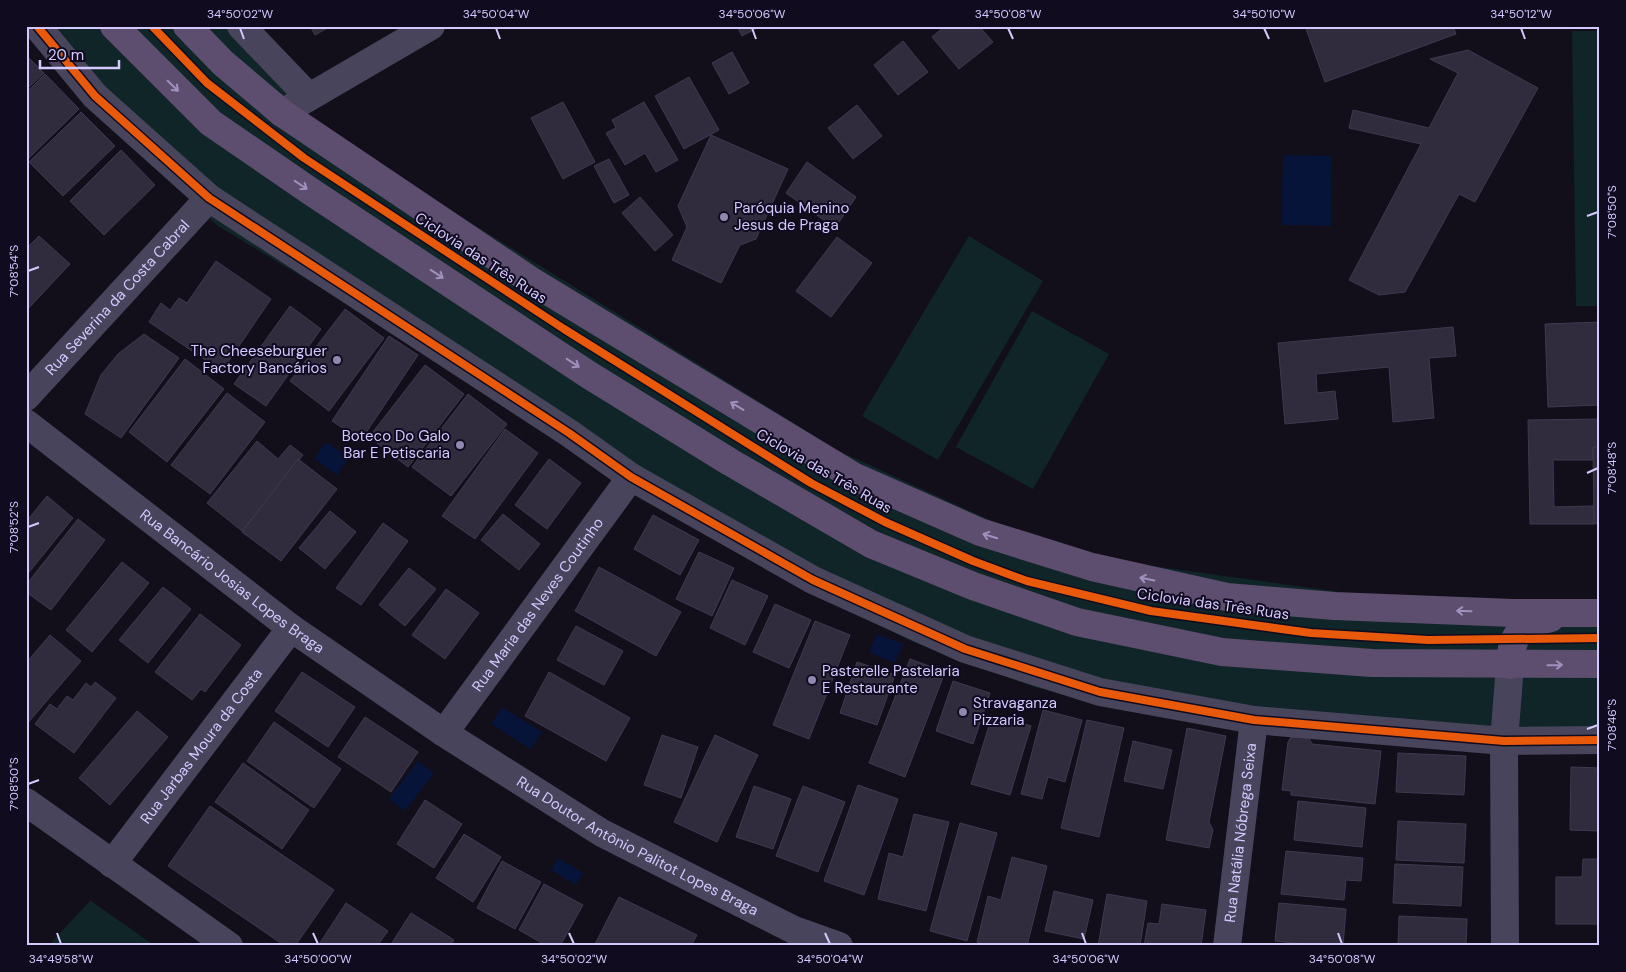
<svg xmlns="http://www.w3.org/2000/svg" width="1626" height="972" font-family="'DM Sans',sans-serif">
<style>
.green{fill:#0f2528}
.water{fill:#07143a}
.building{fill:#302c3e;stroke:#3f3950}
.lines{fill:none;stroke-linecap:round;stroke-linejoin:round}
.minor{stroke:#47445c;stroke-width:28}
.major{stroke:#5d4d6e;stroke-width:28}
.cycleway-casing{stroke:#100b1f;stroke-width:11}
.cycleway{stroke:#e8590c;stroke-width:8}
.oneway{stroke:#9e91be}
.ticks{fill:none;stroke:#d4c9ff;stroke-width:2}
.poi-dot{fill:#9088af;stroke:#100b1f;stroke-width:2}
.labels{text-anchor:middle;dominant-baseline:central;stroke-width:4;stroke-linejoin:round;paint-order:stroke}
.poi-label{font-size:15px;fill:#d4c9ff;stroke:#100b1f;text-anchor:start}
.street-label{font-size:15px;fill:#d4c9ff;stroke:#100b1f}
.neatline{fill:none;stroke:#d4c9ff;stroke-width:2}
.ticks-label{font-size:12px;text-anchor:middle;fill:#d4c9ff}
</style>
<rect width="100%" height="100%" fill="#120f1a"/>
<!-- green -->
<g class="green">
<polygon points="26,26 257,26 326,104 306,114 360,154 837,450 1020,534 1131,563 1369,596 1600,603 1600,752 1168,718 1034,687 915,643 800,585 382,325 218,226 98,116"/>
<polygon points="1600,31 1600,306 1576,306 1572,31"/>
<polygon points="969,236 1043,281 938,460 862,416"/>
<polygon points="1032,311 1109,354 1033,489 956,447"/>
<polygon points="90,901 91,901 155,946 48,946"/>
</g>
<!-- water -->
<g class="water">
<polygon points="1283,155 1332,156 1331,226 1282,225"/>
<polygon points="326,442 349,457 337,475 314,459"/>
<polygon points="877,634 903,644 895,663 869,652"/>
<polygon points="502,707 542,732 531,749 491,724"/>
<polygon points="418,761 434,773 405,811 389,799"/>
<polygon points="558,858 583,873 576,885 551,870"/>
</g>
<!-- building -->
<g class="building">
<polygon points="310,26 331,26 315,35"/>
<polygon points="737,26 761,26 742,36"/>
<polygon points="945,26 979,26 993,42 959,69 932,37"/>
<polygon points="1305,26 1453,26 1456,34 1325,82"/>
<polygon points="903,41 928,72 898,95 874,65"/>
<polygon points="1468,50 1538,88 1475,202 1459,194 1405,292 1379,295 1349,280 1421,144 1349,128 1353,110 1429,128 1458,73 1430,59"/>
<polygon points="732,52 749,83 729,94 712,63"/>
<polygon points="26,55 44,73 26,90"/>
<polygon points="45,74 79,109 28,159 26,158 26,93"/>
<polygon points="689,77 719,130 684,149 655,96"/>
<polygon points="563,102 595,162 563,179 531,118"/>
<polygon points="644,102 678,160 656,172 645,153 625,165 606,133 616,128 612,120"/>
<polygon points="857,105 882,136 853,159 828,128"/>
<polygon points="81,112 115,146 63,196 29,162"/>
<polygon points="711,135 788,169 756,239 740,245 721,283 672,260 687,227 678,206"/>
<polygon points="121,150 155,185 104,235 70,201"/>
<polygon points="609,159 629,195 614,203 594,166"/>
<polygon points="807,162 856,197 835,228 786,193"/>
<polygon points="640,197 673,235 655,251 622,213"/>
<polygon points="39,236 70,264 26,311 26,249"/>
<polygon points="837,237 872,263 831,317 796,291"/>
<polygon points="216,261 271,299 222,371 149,322 161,303 170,310 179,298 187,303"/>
<polygon points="290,306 321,329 266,406 234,384"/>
<polygon points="345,309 384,338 329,411 290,381"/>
<polygon points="1600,322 1600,405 1548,407 1545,324"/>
<polygon points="1453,327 1456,356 1429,358 1434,418 1393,422 1389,367 1316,374 1317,393 1335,391 1338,419 1285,424 1278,343"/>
<polygon points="144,334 179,358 121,438 85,414 101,375 118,354"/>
<polygon points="389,336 418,355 361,440 332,421"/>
<polygon points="185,359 224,389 167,462 129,432"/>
<polygon points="425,365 464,394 408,467 369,437"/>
<polygon points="227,393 265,422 210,494 171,465"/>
<polygon points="468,394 507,424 451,496 412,467"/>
<polygon points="1600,419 1600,447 1593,447 1593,460 1553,460 1554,507 1593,506 1594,524 1530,524 1528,420"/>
<polygon points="505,429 538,453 475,539 442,516"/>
<polygon points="257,441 278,459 290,445 303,455 242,531 207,503"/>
<polygon points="1593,447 1600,447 1600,523 1594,524"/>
<polygon points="298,459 337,489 281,561 242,532"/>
<polygon points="549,459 581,483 547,529 515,505"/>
<polygon points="47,496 73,518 26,576 26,522"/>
<polygon points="330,511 356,532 325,569 299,548"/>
<polygon points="503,514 540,544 519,570 481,540"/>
<polygon points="653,515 699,540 680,575 634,549"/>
<polygon points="78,519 105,540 51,610 26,592 26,585"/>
<polygon points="383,523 408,541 361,605 336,588"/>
<polygon points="699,552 734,568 712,616 676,599"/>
<polygon points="122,562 149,583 92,652 66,630"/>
<polygon points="599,567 681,612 656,656 575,611"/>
<polygon points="409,568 436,589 405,626 379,605"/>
<polygon points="732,580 768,596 745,645 710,628"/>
<polygon points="163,587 191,609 148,663 119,640"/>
<polygon points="446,589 479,613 445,659 412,635"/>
<polygon points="775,604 811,620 789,668 753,652"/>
<polygon points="200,614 241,645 205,692 201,689 192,700 155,672"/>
<polygon points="815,621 850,635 809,739 773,725"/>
<polygon points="576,626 623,651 604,685 557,660"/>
<polygon points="50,635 81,661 26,725 26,663"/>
<polygon points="910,659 945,672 905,777 869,763"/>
<polygon points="857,662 895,675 877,725 840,713"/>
<polygon points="302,672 355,707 328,747 275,711"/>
<polygon points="549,672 630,718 606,761 525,716"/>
<polygon points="953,681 990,693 973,744 936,731"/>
<polygon points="95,682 116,698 74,753 35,724 50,704 57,709 67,696 73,700 86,683 91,687"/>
<polygon points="1043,710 1082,720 1065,782 1048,777 1042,799 1021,794"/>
<polygon points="137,711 168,737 110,805 79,778"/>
<polygon points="365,717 418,752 391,792 338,757"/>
<polygon points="991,719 1008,724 1010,719 1031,726 1010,795 971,784"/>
<polygon points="1087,720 1124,728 1099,837 1061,828"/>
<polygon points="274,722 341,769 314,808 247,761"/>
<polygon points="1187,728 1226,736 1209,822 1213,830 1209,848 1166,840"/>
<polygon points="662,735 698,747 681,798 644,785"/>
<polygon points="715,735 758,755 717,842 674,822"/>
<polygon points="1291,737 1309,738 1312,744 1381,751 1375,804 1291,795 1291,791 1282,790 1288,742"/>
<polygon points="1133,741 1172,750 1163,789 1124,781"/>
<polygon points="1398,753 1466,756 1464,795 1396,792"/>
<polygon points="243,763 309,810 282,849 215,802"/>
<polygon points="1571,767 1600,768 1600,831 1570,830"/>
<polygon points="858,785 898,799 864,895 824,881"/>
<polygon points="754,786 791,799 773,849 736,837"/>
<polygon points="803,786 845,802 818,872 776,856"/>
<polygon points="425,800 462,824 434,868 397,844"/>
<polygon points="1298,801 1366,808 1362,847 1294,840"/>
<polygon points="210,806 334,890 295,946 285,946 168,866"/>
<polygon points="914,814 949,822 926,911 878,899 889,853 903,857"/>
<polygon points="1398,821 1466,824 1464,863 1396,860"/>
<polygon points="960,823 997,833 967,941 930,931"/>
<polygon points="464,834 501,857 473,902 436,878"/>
<polygon points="1286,851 1363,858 1361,881 1346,880 1344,900 1281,894"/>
<polygon points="1012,857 1047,866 1027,946 993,946 977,942 988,896 1001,900"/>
<polygon points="1583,859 1600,859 1600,924 1556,924 1556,877 1582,877"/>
<polygon points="502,861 541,882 515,929 477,908"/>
<polygon points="1395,864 1463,867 1461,906 1393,903"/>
<polygon points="544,884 583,905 560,946 547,946 519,930"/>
<polygon points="1054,891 1093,900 1084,939 1045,931"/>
<polygon points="1107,894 1147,901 1140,946 1098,946"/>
<polygon points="619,897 697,935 691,946 594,946"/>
<polygon points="346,903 388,931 377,946 318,946"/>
<polygon points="1279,903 1346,909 1343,946 1321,946 1275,941"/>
<polygon points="1162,904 1206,910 1201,946 1144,946 1148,923 1159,924"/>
<polygon points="411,913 454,940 450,946 390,946"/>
<polygon points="1399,916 1467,919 1466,946 1398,946"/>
</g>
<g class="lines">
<!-- minor -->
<g class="minor">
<polyline points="37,26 95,96 209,198 569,433 631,477 813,580 965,649 1100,692 1254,720 1504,741 1600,740"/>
<polyline points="241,26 309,97"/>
<polyline points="282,113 431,26"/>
<path id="s1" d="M26,397L209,198"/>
<path id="s2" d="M26,423L291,628L444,733L602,833L794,930L839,946"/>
<path id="s3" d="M444,733L631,477"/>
<polyline points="26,802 229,946"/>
<path id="s4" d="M112,864L291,628"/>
<path id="s5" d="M1227,946L1254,720"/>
<polyline points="1505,946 1504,741 1510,665"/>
</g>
<!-- major -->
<g class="major">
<polyline points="114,26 211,123 313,193 589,375 730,462 871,544 973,586 1077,622 1222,652 1372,663 1600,664"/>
<polyline points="187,26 223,63 282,113 533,282 853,476 980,532 1092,567 1227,597 1334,606 1513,613 1600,613"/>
<path d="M1510,665C1512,632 1520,626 1551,618"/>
</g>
<defs>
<g id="cycleway">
<polyline points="37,26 95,96 209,198 569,433 631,477 813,580 965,649 1100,692 1254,720 1504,741 1600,740"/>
<polyline points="152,26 207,83 304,158 564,329 811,483 885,522 973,561 1027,581 1151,611 1311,633 1428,640 1600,638"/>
</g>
</defs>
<!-- cycleway casing -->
<use href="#cycleway" class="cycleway-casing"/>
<!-- cycleway -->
<use href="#cycleway" class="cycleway"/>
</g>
<!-- one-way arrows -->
<defs><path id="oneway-shaft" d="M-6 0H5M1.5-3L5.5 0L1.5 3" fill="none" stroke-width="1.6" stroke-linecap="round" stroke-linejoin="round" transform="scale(1.25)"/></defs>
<g class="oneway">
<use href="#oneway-shaft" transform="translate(173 86) rotate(44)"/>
<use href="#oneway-shaft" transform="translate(301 185) rotate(34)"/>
<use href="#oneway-shaft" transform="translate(437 274) rotate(33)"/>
<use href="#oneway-shaft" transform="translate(573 363) rotate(33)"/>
<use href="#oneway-shaft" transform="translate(737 406) rotate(-149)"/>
<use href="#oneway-shaft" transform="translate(990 536) rotate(-163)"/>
<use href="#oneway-shaft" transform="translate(1147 579) rotate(-168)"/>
<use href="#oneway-shaft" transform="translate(1464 611) rotate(-178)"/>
<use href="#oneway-shaft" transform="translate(1555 665) rotate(-1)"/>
</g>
<!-- ticks -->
<path class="ticks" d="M240,28L244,39M496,28L500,39M752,28L756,39M1008,28L1013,39M1264,28L1269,39M1521,28L1525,39M1587,216L1598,212M28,271L39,267M1587,473L1598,468M28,527L39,523M1587,729L1598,725M28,784L39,780M57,933L61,944M313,933L318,944M569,933L574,944M825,933L830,944M1082,933L1086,944M1338,933L1342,944"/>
<!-- markers -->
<g class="poi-dot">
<circle cx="724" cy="217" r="5"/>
<circle cx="337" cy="360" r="5"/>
<circle cx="460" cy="445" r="5"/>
<circle cx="812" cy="680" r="5"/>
<circle cx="963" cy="712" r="5"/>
</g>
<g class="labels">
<!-- poi labels -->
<g class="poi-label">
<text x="734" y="208">Paróquia Menino<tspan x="734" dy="17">Jesus de Praga</tspan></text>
<text x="327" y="351" text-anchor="end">The Cheeseburguer<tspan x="327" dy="17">Factory Bancários</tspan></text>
<text x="450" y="436" text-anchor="end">Boteco Do Galo<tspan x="450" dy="17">Bar E Petiscaria</tspan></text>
<text x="822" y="671">Pasterelle Pastelaria<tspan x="822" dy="17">E Restaurante</tspan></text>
<text x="973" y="703">Stravaganza<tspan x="973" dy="17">Pizzaria</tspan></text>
</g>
<!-- street labels -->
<g class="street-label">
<text transform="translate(481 258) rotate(33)">Ciclovia das Três Ruas</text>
<text stroke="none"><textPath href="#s1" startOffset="135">Rua Severina da Costa Cabral</textPath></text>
<text transform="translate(824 471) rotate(30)">Ciclovia das Três Ruas</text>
<text stroke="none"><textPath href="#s2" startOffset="260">Rua Bancário Josias Lopes Braga</textPath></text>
<text transform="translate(1213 604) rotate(8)">Ciclovia das Três Ruas</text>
<text stroke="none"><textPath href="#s3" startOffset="159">Rua Maria das Neves Coutinho</textPath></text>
<text stroke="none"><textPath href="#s4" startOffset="148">Rua Jarbas Moura da Costa</textPath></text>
<text stroke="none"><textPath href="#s5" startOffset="114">Rua Natália Nóbrega Seixa</textPath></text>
<text stroke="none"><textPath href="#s2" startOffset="745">Rua Doutor Antônio Palitot Lopes Braga</textPath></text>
</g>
</g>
<!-- border -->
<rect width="1626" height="972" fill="none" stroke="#100b1f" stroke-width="55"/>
<!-- scale -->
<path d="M40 60v8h79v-8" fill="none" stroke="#d4c9ff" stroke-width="2.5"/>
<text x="48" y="60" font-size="15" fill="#d4c9ff" stroke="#100b1f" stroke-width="4" paint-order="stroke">20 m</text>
<rect x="28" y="28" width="1570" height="916" class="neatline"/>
<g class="ticks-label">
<text x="240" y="18">34°50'02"W</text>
<text x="496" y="18">34°50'04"W</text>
<text x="752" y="18">34°50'06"W</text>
<text x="1008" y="18">34°50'08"W</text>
<text x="1264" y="18">34°50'10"W</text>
<text x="1521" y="18">34°50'12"W</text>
<text transform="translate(1612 212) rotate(-90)" y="4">7°08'50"S</text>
<text transform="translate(14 271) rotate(-90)" y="4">7°08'54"S</text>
<text transform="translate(1612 468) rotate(-90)" y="4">7°08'48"S</text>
<text transform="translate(14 527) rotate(-90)" y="4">7°08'52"S</text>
<text transform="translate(1612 725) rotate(-90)" y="4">7°08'46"S</text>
<text transform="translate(14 784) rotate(-90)" y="4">7°08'50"S</text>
<text x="61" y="963">34°49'58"W</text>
<text x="318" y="963">34°50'00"W</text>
<text x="574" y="963">34°50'02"W</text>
<text x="830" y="963">34°50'04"W</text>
<text x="1086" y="963">34°50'06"W</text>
<text x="1342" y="963">34°50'08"W</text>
</g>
</svg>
